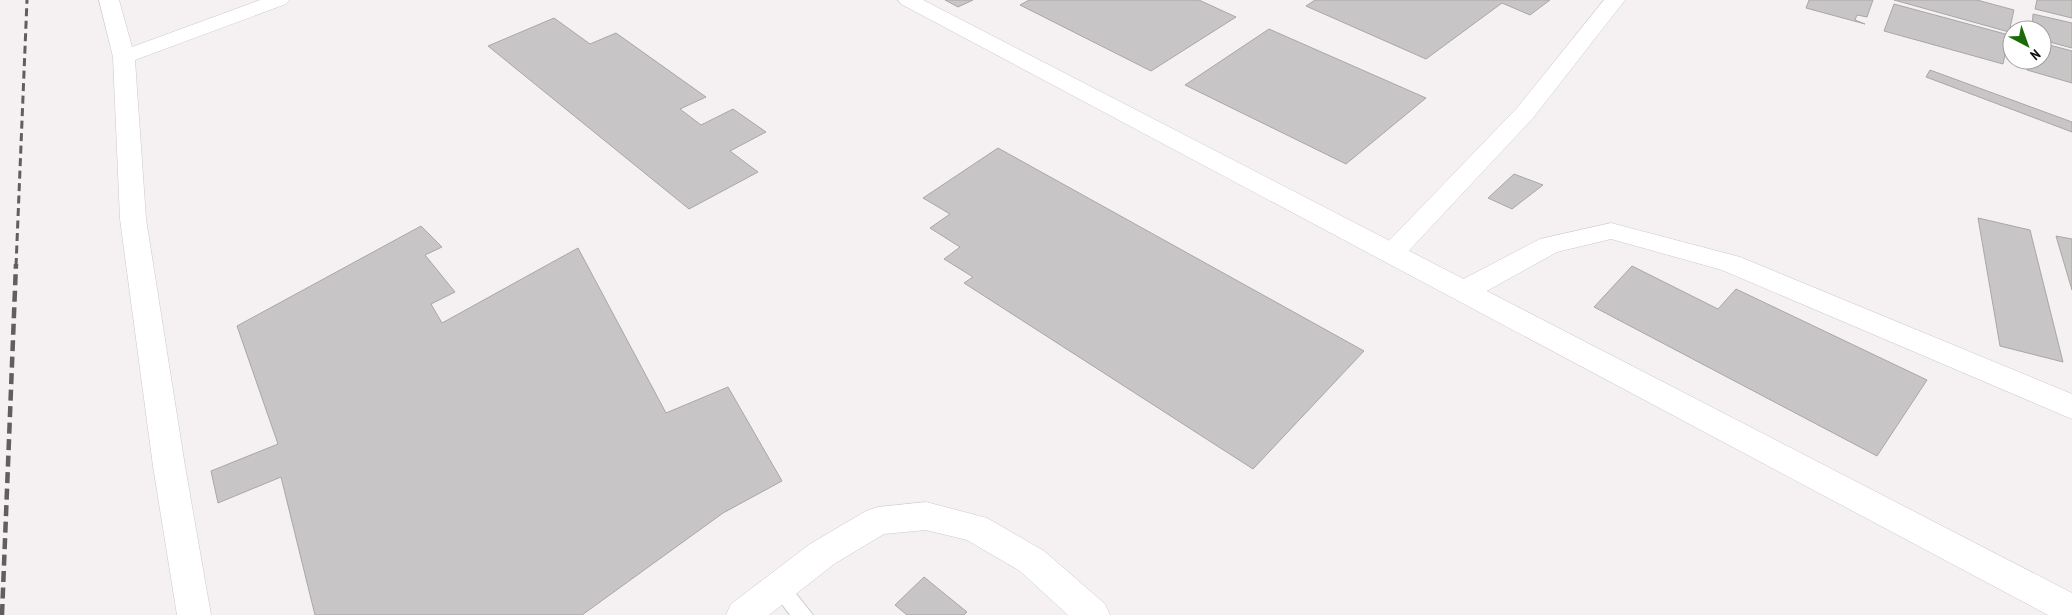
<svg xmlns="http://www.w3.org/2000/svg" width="2072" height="615" font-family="'PT Sans Narrow',sans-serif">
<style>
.building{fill:#c8c5c6;stroke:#aaa6a7}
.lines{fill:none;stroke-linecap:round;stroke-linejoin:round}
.lane-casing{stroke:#cdc9ca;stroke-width:2}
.street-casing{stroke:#cdc9ca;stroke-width:1}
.secondary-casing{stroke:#cdc9ca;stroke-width:1}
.lane{fill:#fff;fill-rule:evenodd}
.street{fill:#fff;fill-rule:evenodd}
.secondary{fill:#fff;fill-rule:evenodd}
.rail-far1{stroke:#605e5f;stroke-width:3;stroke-dasharray:8 4.5;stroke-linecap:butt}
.rail{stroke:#605e5f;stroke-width:4.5;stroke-dasharray:11 5.5;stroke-linecap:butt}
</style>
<rect width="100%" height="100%" fill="#f5f1f2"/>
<!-- building -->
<g class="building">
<polygon points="945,0 973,0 958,7"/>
<polygon points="1029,0 1199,0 1236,17 1151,71 1020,5"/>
<polygon points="1315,0 1550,0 1530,15 1502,3 1426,59 1306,6"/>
<polygon points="1809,0 1873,0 1867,17 1857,15 1855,20 1865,24 1806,8"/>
<polygon points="1894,0 1977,0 2014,10 2009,32"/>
<polygon points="2037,0 2072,0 2072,18 2035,9"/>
<polygon points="1894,4 2009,35 2003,64 1884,31"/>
<polygon points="2033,14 2072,23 2072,48 2042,40 2042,30 2032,30"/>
<polygon points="554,18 590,44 616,33 706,97 680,109 701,125 733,109 766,132 730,151 758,172 689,209 488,46"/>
<polygon points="1269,29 1426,98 1346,164 1185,85"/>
<polygon points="2042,43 2072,51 2072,83 2027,70 2029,60 2042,60"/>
<polygon points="1930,70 2072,122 2072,132 1926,77"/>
<polygon points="998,148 1364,351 1253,469 964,283 973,277 944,259 960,247 930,228 950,214 923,198"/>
<polygon points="1514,174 1543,185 1512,209 1488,198"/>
<polygon points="1978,218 2030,230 2063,362 2000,346"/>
<polygon points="421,226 442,247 425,255 455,292 431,304 442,323 578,248 666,413 728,387 782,481 723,513 582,615 315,615 281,477 218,503 211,471 278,444 237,326"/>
<polygon points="2056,236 2072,239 2072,290"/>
<polygon points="1632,266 1718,309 1736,289 1927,380 1877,456 1594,307"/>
<polygon points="924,577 967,612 964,615 907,615 895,605"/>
</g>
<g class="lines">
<defs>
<polygon id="lane" points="779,578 786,581 813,615 790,615 769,587 772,581"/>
<g id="street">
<polygon points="99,0 119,0 132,47 260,0 289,0 286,4 135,60 146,219 185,466 211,615 177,615 153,466 120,219 113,57"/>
<polygon points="1604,0 1625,0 1533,118 1401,259 1392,262 1383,259 1379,253 1383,247 1517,108"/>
<polygon points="1611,223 1740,257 2072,394 2072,419 1722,270 1611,239 1557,252 1474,298 1464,300 1454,298 1450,291 1454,284 1540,239"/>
<polygon points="926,502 987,518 1044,551 1105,604 1110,615 1068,615 1020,571 967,540 926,530 884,534 834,564 769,615 726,615 731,604 810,544 866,511 878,507"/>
</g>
<polygon id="secondary" points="898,0 923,0 2072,593 2072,615 2048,615 901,4"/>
</defs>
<!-- lane casing -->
<use href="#lane" class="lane-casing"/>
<!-- street casing -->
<use href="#street" class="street-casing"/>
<!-- secondary casing -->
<use href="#secondary" class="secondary-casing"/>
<!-- lane -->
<use href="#lane" class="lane"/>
<!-- street -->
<use href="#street" class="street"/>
<!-- secondary -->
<use href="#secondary" class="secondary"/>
<!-- rail-far1 -->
<polyline class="rail-far1" points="16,266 27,0"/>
<!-- rail -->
<polyline class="rail" points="2,615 16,264"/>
</g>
<!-- north arrow -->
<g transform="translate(2027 45) rotate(139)"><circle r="24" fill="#ffffff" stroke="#9e9d9e"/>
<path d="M0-4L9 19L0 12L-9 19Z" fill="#1c6908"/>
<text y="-8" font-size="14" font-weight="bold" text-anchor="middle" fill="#0c0b0c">N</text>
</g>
</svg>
